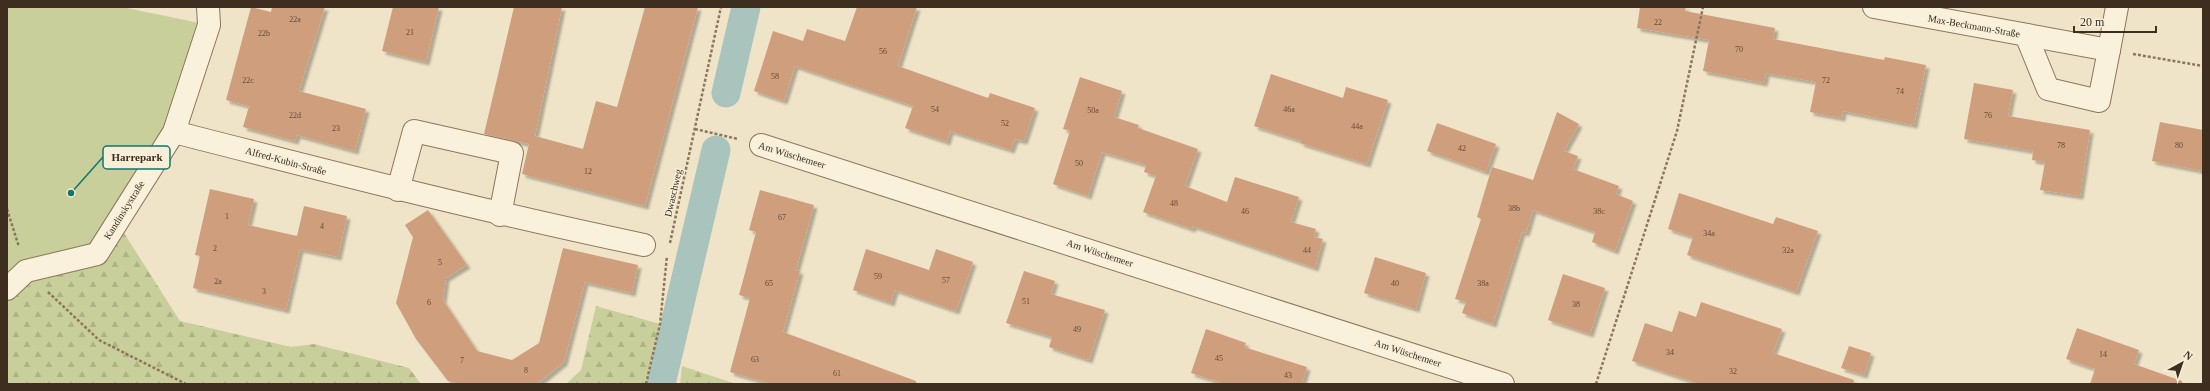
<svg xmlns="http://www.w3.org/2000/svg" width="2210" height="391" font-family="'Times New Roman',serif">
<style>
.green{fill:#c9cf9b}
.forest{fill:url(#forest-firs)}
.lines{fill:none;stroke-linecap:round;stroke-linejoin:round}
.canal{stroke:#a9c4bc;stroke-width:29}
.building{fill:#cf9f7d;filter:url(#shadow)}
.minor-casing{stroke:#8d765c;stroke-width:24}
.path{stroke:#8d765c;stroke-width:2.5;stroke-dasharray:3 2;stroke-linecap:butt}
.minor{stroke:#faf1dc;stroke-width:22}
.labels{text-anchor:middle;dominant-baseline:central;stroke-width:3;stroke-linejoin:round;paint-order:stroke}
.number-label{font-size:8px;fill:#624a37}
.street-label{font-size:10px;fill:#3d2e20;stroke:#f7eed8}
.leader{fill:none;stroke:#0f766e;stroke-width:1.5}
.callout-dot{fill:#0f766e;stroke:#f7eed8;stroke-width:1.5}
.callout{fill:#f7eed8;stroke:#0f766e;stroke-width:1.5}
.callout-label{font-size:11px;text-anchor:middle;font-weight:bold;fill:#3d2e20}
</style>
<defs>
<pattern id="forest-firs" width="22" height="20" patternUnits="userSpaceOnUse"><rect width="22" height="20" fill="#c9cf9b"/><path d="M5 1l3.5 6h-7zM16 11l3.5 6h-7z" fill="#aeb285"/></pattern>
<filter id="shadow"><feDropShadow dx="3.5" dy="3.5" stdDeviation="1" flood-color="#0004"/></filter>
</defs>
<rect width="100%" height="100%" fill="#f0e4c8"/>
<!-- green -->
<polygon class="green" points="7,7 122,7 209,25 174,132 97,254 26,271 7,306"/>
<!-- forest -->
<g class="forest">
<polygon points="117,222 180,321 291,347 314,344 409,368 421,384 7,384 7,306 26,271 97,254"/>
<polygon points="596,306 660,324 646,384 566,384 581,370"/>
<polygon points="682,366 736,384 680,384"/>
</g>
<g class="lines">
<!-- canal -->
<g class="canal">
<polyline points="726,93 746,7"/>
<polyline points="661,384 716,150"/>
</g>
</g>
<!-- building -->
<g class="building">
<polygon points="251,7 271,12 272,7 325,7 299,91 366,109 355,151 297,135 295,141 243,127 249,106 226,100"/>
<polygon points="393,7 439,7 426,62 382,51"/>
<polygon points="514,7 562,7 535,136 583,149 596,101 617,107 645,7 698,7 645,206 522,174 529,144 484,134"/>
<polygon points="857,7 917,7 898,66 988,98 990,93 1035,108 1024,141 1015,139 1011,150 950,131 947,142 905,128 913,106 795,66 784,101 754,91 773,31 803,41 807,29 845,41"/>
<polygon points="1640,7 1686,7 1685,11 1775,28 1773,39 1884,60 1885,57 1926,65 1914,125 1843,111 1842,118 1810,112 1816,82 1766,73 1764,83 1703,71 1709,40 1637,28"/>
<polygon points="1271,74 1343,98 1346,87 1388,100 1367,164 1300,143 1301,141 1254,126"/>
<polygon points="1080,77 1122,91 1114,117 1139,125 1138,128 1198,149 1185,186 1227,202 1235,177 1299,197 1291,222 1316,229 1314,237 1323,239 1315,268 1193,226 1192,229 1143,212 1156,176 1144,172 1146,165 1102,152 1088,196 1053,184 1070,131 1063,129"/>
<polygon points="1974,83 2013,90 2008,116 2090,130 2080,196 2040,190 2045,162 2032,160 2033,151 1964,139"/>
<polygon points="1557,112 1579,124 1564,151 1578,156 1573,169 1619,186 1616,194 1633,201 1615,251 1592,242 1595,232 1533,210 1526,233 1522,232 1493,324 1462,313 1466,302 1455,299 1481,219 1477,217 1492,167 1533,180"/>
<polygon points="2160,122 2203,130 2203,171 2152,161"/>
<polygon points="1437,123 1496,144 1486,172 1427,151"/>
<polygon points="210,189 254,199 248,225 297,236 304,206 347,216 338,257 300,249 286,310 193,288 200,256 195,255"/>
<polygon points="760,190 814,205 796,270 800,271 783,332 916,381 916,384 771,384 730,372 750,298 739,295 756,232 749,230"/>
<polygon points="1679,193 1773,224 1776,217 1818,231 1796,292 1687,255 1693,237 1668,229"/>
<polygon points="428,210 467,265 446,278 443,300 477,351 512,360 539,343 563,248 638,265 632,293 585,282 564,362 537,384 461,384 448,381 416,339 396,303 413,237 405,225"/>
<polygon points="866,249 929,270 936,249 973,262 956,311 895,290 891,303 853,290"/>
<polygon points="1375,257 1426,273 1416,309 1364,293"/>
<polygon points="1024,271 1055,281 1051,294 1105,310 1089,360 1049,347 1052,337 1006,323"/>
<polygon points="1563,274 1605,288 1590,334 1548,320"/>
<polygon points="1701,302 1782,329 1773,353 1854,380 1853,384 1700,384 1632,361 1645,323 1672,332 1679,311 1696,317"/>
<polygon points="2077,328 2139,350 2134,364 2182,381 2182,384 2090,384 2095,369 2066,359"/>
<polygon points="1206,329 1246,343 1244,347 1307,367 1302,384 1225,384 1191,373"/>
<polygon points="1849,346 1871,353 1864,375 1841,368"/>
</g>
<g class="lines">
<defs>
<g id="minor">
<polyline points="1874,7 2109,50 2117,7"/>
<polyline points="2026,35 2048,89 2099,101 2109,50"/>
<path d="M174,132C330,172 486,212 644,245"/>
<polyline points="761,145 1503,384"/>
<polyline points="398,190 414,131 512,153 500,215"/>
<polyline points="7,289 26,271 97,254 174,132 209,25 208,7"/>
</g>
</defs>
<!-- minor casing -->
<use href="#minor" class="minor-casing"/>
<!-- path -->
<g class="path">
<polyline points="2133,54 2203,66"/>
<polyline points="695,129 738,139"/>
<polyline points="7,209 19,247"/>
<polyline points="670,243 721,7"/>
<polyline points="48,292 99,340 186,384"/>
<polyline points="646,384 660,324 667,256"/>
<polyline points="1596,384 1677,131 1703,7"/>
</g>
<!-- minor -->
<use href="#minor" class="minor"/>
</g>
<g class="labels">
<!-- number labels -->
<g class="number-label">
<text x="295" y="19">22a</text>
<text x="1658" y="22">22</text>
<text x="410" y="32">21</text>
<text x="264" y="33">22b</text>
<text x="1739" y="49">70</text>
<text x="883" y="51">56</text>
<text x="775" y="76">58</text>
<text x="248" y="80">22c</text>
<text x="1826" y="80">72</text>
<text x="1900" y="91">74</text>
<text x="935" y="109">54</text>
<text x="1289" y="109">46a</text>
<text x="1093" y="110">50a</text>
<text x="295" y="115">22d</text>
<text x="1988" y="115">76</text>
<text x="1005" y="123">52</text>
<text x="1357" y="126">44a</text>
<text x="336" y="128">23</text>
<text x="2061" y="145">78</text>
<text x="2179" y="145">80</text>
<text x="1462" y="148">42</text>
<text x="1079" y="163">50</text>
<text x="588" y="171">12</text>
<text x="1174" y="203">48</text>
<text x="1514" y="208">38b</text>
<text x="1245" y="211">46</text>
<text x="1599" y="211">38c</text>
<text x="227" y="216">1</text>
<text x="782" y="217">67</text>
<text x="322" y="226">4</text>
<text x="1709" y="233">34a</text>
<text x="215" y="248">2</text>
<text x="1307" y="250">44</text>
<text x="1788" y="250">32a</text>
<text x="440" y="262">5</text>
<text x="878" y="276">59</text>
<text x="946" y="280">57</text>
<text x="218" y="281">2a</text>
<text x="769" y="283">65</text>
<text x="1395" y="283">40</text>
<text x="1483" y="283">38a</text>
<text x="264" y="291">3</text>
<text x="1026" y="301">51</text>
<text x="429" y="302">6</text>
<text x="1576" y="304">38</text>
<text x="1077" y="329">49</text>
<text x="1670" y="352">34</text>
<text x="2103" y="354">14</text>
<text x="1219" y="358">45</text>
<text x="755" y="359">63</text>
<text x="462" y="360">7</text>
<text x="526" y="370">8</text>
<text x="1733" y="371">32</text>
<text x="837" y="373">61</text>
<text x="1288" y="375">43</text>
</g>
<!-- street labels -->
<g class="street-label">
<text transform="translate(1974 26) rotate(10)">Max-Beckmann-Straße</text>
<text transform="translate(792 155) rotate(17)">Am Wüschemeer</text>
<text transform="translate(286 161) rotate(15)">Alfred-Kubin-Straße</text>
<text transform="translate(673 193) rotate(-77)">Dwaschweg</text>
<text transform="translate(124 210) rotate(-58)">Kandinskystraße</text>
<text transform="translate(1100 253) rotate(18)">Am Wüschemeer</text>
<text transform="translate(1408 353) rotate(18)">Am Wüschemeer</text>
</g>
</g>
<!-- callouts -->
<path class="leader" d="M71 193L103 157"/>
<circle class="callout-dot" cx="71" cy="193" r="4"/>
<rect class="callout" x="103" y="146" width="67" height="23" rx="4"/>
<g class="callout-label">
<text x="137" y="161">Harrepark</text>
</g>
<!-- border -->
<rect width="2210" height="391" fill="none" stroke="#3d2e20" stroke-width="16"/>
<!-- north arrow -->
<g transform="translate(2182 363) rotate(40)" stroke="#f7eed8" stroke-width="3" paint-order="stroke">
<path d="M0-3L7 15L0 10L-7 15Z" fill="#3d2e20"/>
<text y="-6" font-size="11" font-weight="bold" text-anchor="middle" fill="#3d2e20">N</text>
</g>
<!-- scale -->
<path d="M2074 26v6h82v-6" fill="none" stroke="#3d2e20" stroke-width="2"/>
<text x="2080" y="26" font-size="12" fill="#3d2e20" stroke="#f7eed8" stroke-width="3" paint-order="stroke">20 m</text>
</svg>
